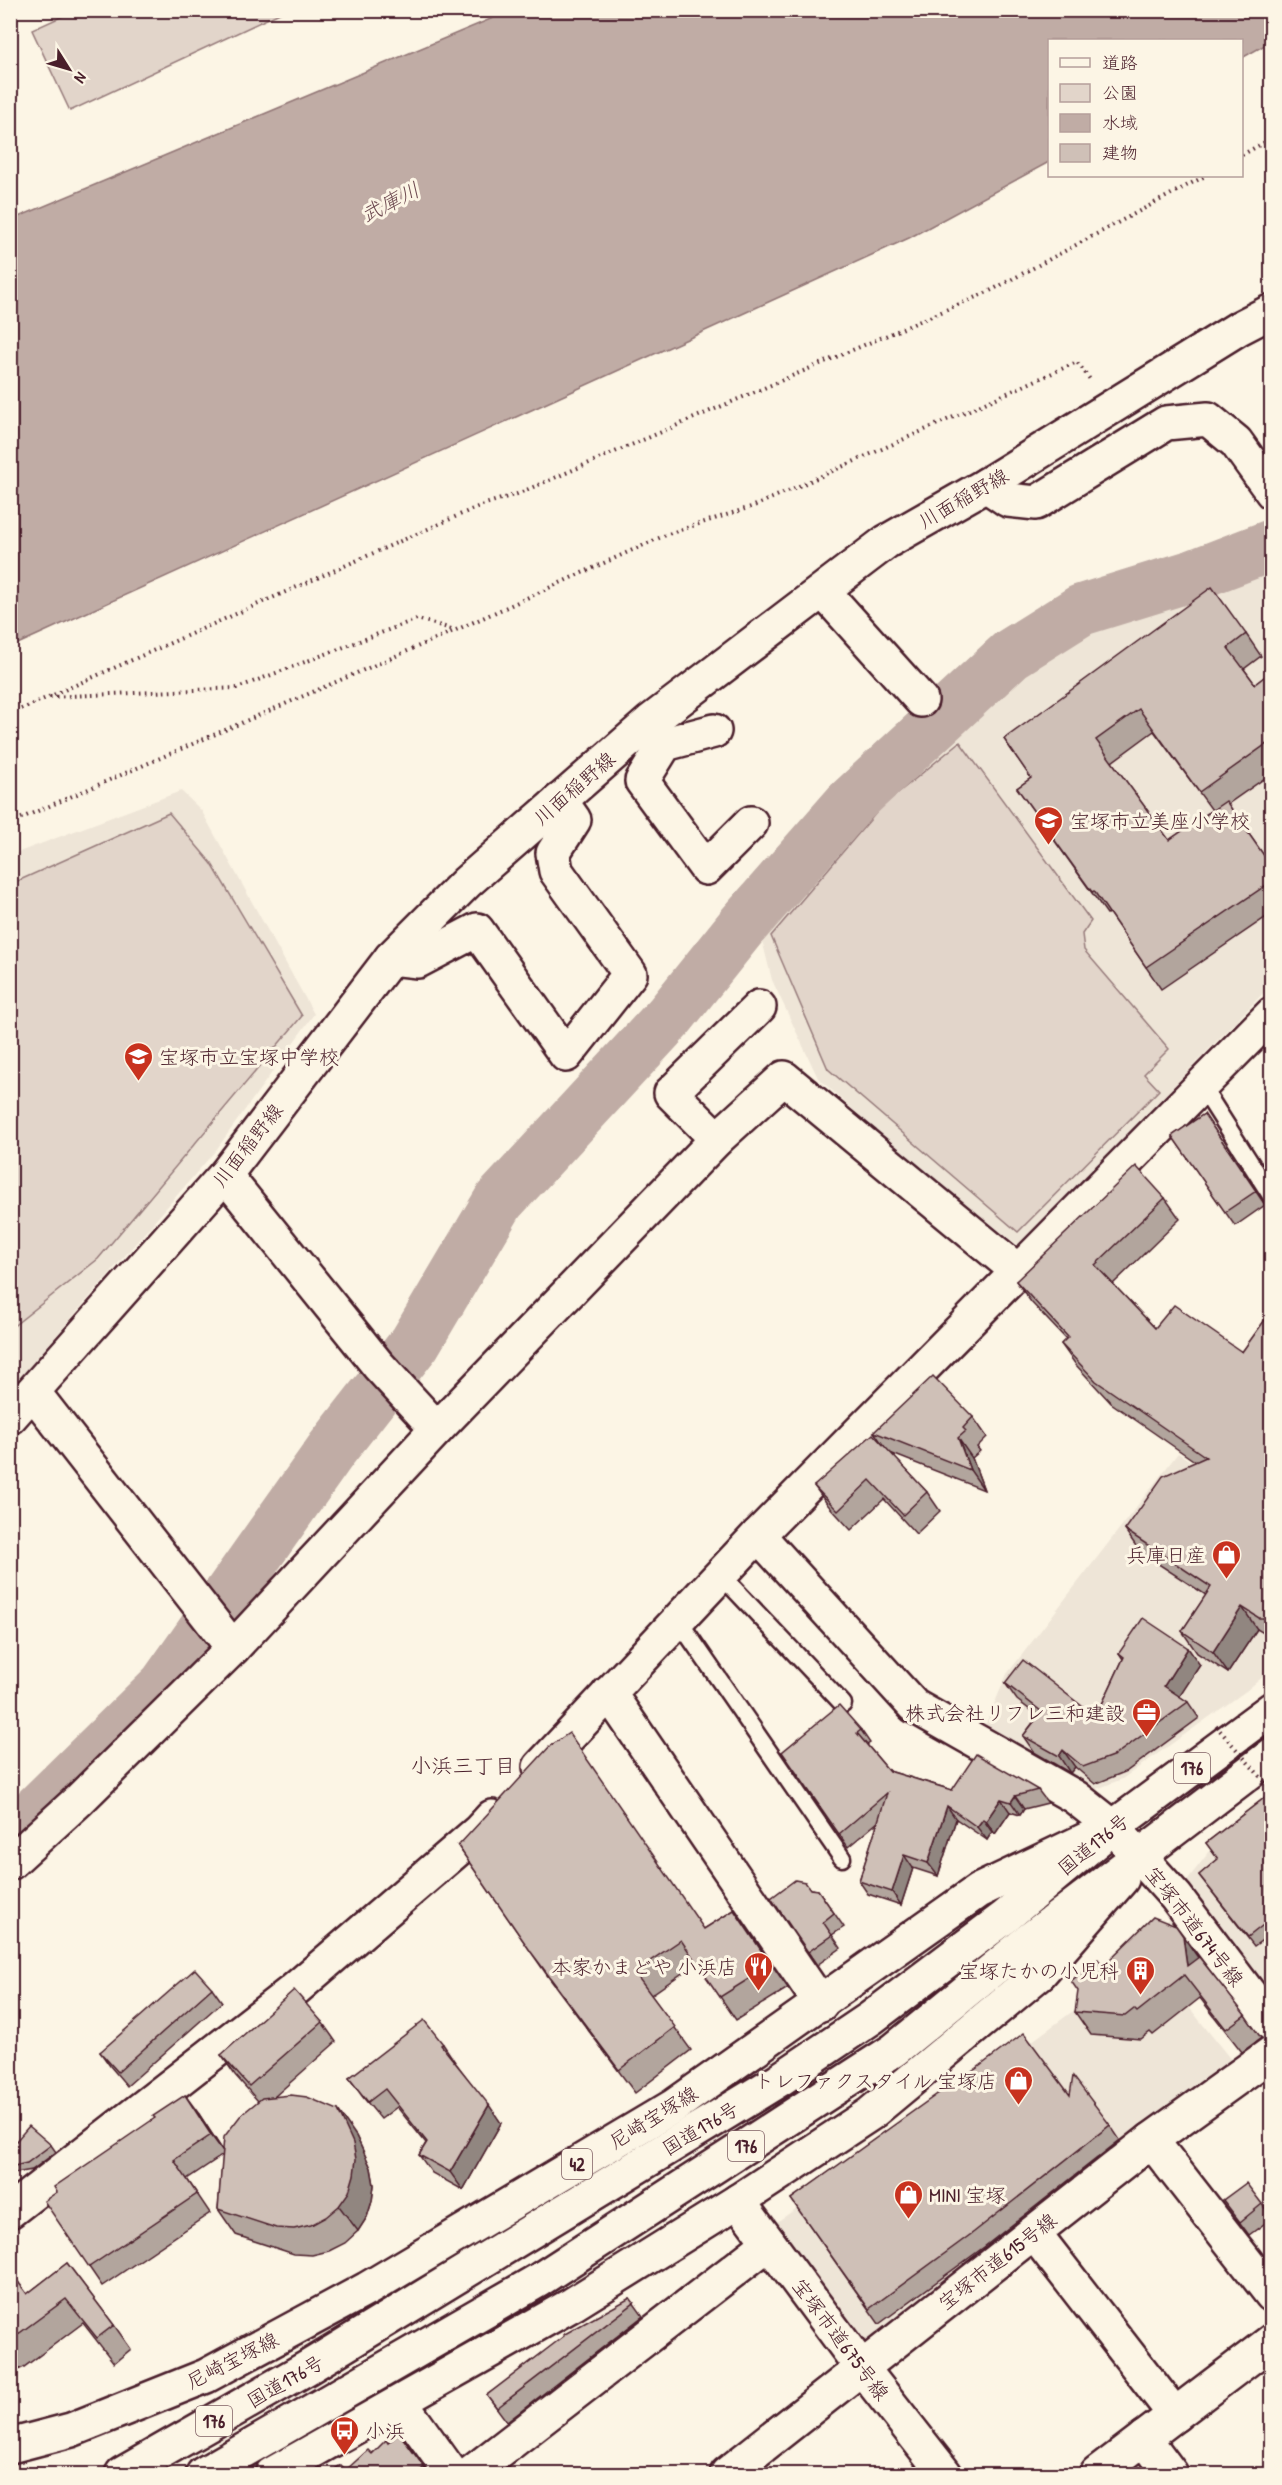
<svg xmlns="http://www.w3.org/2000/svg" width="1282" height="2485" font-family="'Patrick Hand','Klee One',sans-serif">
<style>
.built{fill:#eee5d7}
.green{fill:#e2d5ca;stroke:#967a7a;stroke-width:1.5}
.water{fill:#c0aca5;stroke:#917474;stroke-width:1.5}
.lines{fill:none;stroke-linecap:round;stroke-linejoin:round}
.river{stroke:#c0aca5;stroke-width:52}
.lane-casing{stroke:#4a1f2b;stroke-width:21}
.street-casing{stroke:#4a1f2b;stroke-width:38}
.primary-casing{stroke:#4a1f2b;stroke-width:38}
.highway-casing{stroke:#4a1f2b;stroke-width:38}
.path{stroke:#4a1f2b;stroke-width:4;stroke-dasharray:1.5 4.5;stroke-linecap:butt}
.lane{stroke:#fcf5e5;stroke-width:16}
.street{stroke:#fcf5e5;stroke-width:33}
.primary{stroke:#fcf5e5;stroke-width:33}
.highway{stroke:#fcf5e5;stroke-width:33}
.path-bridge{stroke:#4a1f2b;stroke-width:4;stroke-dasharray:1.5 4.5;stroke-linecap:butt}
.wall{fill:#b2a59d;stroke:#4a1f2b;stroke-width:1.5;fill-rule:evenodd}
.shaded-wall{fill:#918680;stroke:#4a1f2b;stroke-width:1.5}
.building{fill:#cfc0b7;stroke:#4a1f2b;stroke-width:1.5}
.labels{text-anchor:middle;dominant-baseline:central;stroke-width:6;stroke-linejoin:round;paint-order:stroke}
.shield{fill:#fcf5e5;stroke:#7f5f63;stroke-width:1.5}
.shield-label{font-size:18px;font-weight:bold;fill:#4a1f2b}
.street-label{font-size:20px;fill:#4a1f2b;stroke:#fcf5e5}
.poi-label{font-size:20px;fill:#4a1f2b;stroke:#fcf5e5;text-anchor:end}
.water-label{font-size:21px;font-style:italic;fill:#6d4950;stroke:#fcf5e5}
.neighbourhood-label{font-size:21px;fill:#4a1f2b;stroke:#fcf5e5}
</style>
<rect width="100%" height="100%" fill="#fcf5e5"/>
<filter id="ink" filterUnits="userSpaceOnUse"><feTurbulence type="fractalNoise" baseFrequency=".0167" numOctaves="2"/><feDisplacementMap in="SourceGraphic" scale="12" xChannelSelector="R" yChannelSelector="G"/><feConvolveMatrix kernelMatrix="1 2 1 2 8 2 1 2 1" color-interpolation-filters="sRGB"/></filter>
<g filter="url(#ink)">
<!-- built -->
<g class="built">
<polygon points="1271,557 1271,985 1019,1246 898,1150 818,1078 772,980 758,924 896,765 1015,662 1060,630 1104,612"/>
<polygon points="181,791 201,810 314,1014 216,1150 11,1388 11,855"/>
<polygon points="1178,1453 1271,1514 1271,1670 1246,1691 1122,1779 1084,1794 984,1728 1007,1674"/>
<polygon points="1271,1802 1271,1998 1184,1884 1210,1851"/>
<polygon points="1171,1915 1218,1973 1184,2001 1236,2066 881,2341 864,2341 774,2224 958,2096 1134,1966"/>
</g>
<!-- green -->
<g class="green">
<polygon points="74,11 74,10 284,11 70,111 32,30"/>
<polygon points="960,742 1091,921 1082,934 1084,950 1169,1049 1144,1074 1159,1090 1018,1232 828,1069 771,936 882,806"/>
<polygon points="169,813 212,864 302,1016 98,1259 11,1328 11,884"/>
</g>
<!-- water -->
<polygon class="water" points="512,10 1271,10 1272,41 1242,58 1242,40 1050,40 1049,162 909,238 11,647 11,220"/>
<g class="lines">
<!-- river -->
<polyline class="river" points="10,1837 165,1685 332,1449 415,1343 499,1201 669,1017 742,926 850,803 1011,654 1081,610 1194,575 1272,545"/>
<defs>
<g id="lane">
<polyline points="1202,1087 1272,1197"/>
<polyline points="721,1575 843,1704"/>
<polyline points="678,1620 842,1858"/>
</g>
<g id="street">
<polyline points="986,485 1008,500 1036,503 1166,423 1208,419 1236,442 1272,492"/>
<polyline points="823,591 921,700"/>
<polyline points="714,731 665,744 642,781 706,868 751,823"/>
<polyline points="391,958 418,961 477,930 566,1055 630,974 556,871 553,853 574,820 560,800"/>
<polyline points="717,1139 671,1093 759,1007"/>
<polyline points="225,1175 378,1365 437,1429"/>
<polyline points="33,1392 233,1648 437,1429 717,1139 784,1078 1019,1272"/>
<polyline points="10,1417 225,1175 391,958 467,882 651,721 886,542 986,485 1239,328 1272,311"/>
<polyline points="758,1535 914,1706 1075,1797 1113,1827 1176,1897 1272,2024"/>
<polyline points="609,1693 821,2004"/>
<polyline points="540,1767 758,1535 1272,1014"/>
<polyline points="10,1863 78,1801 233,1648"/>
<polyline points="1151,2140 1272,2295"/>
<polyline points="738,2201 861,2367 945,2474"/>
<polyline points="10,2211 294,1990 479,1831 492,1817"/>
<polyline points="1034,2233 1175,2415"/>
<polyline points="401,2403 452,2474"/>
<polyline points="1144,2438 1171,2474"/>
<polyline points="470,2474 769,2243"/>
<polyline points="727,2474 1151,2140 1272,2053"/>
<polyline points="1097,2474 1272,2341"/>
</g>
<g id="primary">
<polyline points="10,2446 71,2430 206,2376 367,2289 674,2106 978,1891 1094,1836"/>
<polyline points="272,2474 573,2304 738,2201 870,2114 1040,1973 1122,1879"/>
</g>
<g id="highway">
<polyline points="122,2474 307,2368 779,2080 871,2018 1005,1917 1113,1827 1272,1709"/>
<polyline points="203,2474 539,2280 894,2050 1025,1943 1272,1755"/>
</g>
</defs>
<!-- lane casing -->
<use href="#lane" class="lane-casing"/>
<!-- street casing -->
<use href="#street" class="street-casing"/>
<!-- primary casing -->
<use href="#primary" class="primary-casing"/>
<!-- highway casing -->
<use href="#highway" class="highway-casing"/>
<!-- path -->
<g class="path">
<polyline points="1242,155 1272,138"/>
<polyline points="50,697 237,688 417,619 455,630"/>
<polyline points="10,714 482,505 517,494 990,291 1205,176"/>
<polyline points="10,823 456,630 668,534 754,506 1077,362 1092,382"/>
</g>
<!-- lane -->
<use href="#lane" class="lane"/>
<!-- street -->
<use href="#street" class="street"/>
<!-- primary -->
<use href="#primary" class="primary"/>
<!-- highway -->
<use href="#highway" class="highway"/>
<!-- path-bridge -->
<polyline class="path-bridge" points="1216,1726 1272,1790"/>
</g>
<!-- wall -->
<g class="wall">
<path d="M1246,634L1261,656L1244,669L1255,684L1272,671V773L1228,804L1272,867V913L1161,989L1109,913L1107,914L1017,788L1031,778L1004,739ZM1154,731L1212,810L1169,840L1112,762Z"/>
<polygon points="1204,1114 1265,1205 1235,1226 1172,1136"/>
<polygon points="1165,1198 1180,1219 1113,1284 1155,1328 1242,1352 1272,1310 1272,1638 1257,1629 1228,1673 1197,1653 1182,1631 1206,1595 1140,1552 1125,1530 1196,1462 1111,1403 1076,1365 1061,1344 1066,1339 1031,1302 1016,1281"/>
<polygon points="973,1417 987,1437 977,1447 980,1451 972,1458 984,1490 890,1453 927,1492 940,1511 916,1534 884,1499 851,1530 828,1505 814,1486 884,1446 874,1432"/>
<polygon points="1119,1653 1200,1665 1179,1696 1188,1702 1199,1718 1127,1771 1095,1784 1075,1767 1070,1773 1034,1752 1023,1736 1038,1716 1017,1700 1005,1683 1096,1717 1123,1659"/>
<polygon points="861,1730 870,1743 867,1745 889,1771 952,1790 1038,1790 1048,1803 1024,1809 1020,1815 1010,1812 995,1834 992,1832 987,1840 956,1819 938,1876 913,1868 901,1905 868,1894 859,1881 878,1822 848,1847 782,1752"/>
<polygon points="1272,1792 1272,1933 1254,1946 1199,1875 1218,1859 1206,1843"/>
<polygon points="458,1846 704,1929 734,1910 788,1988 736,2020 697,1963 651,1995 691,2050 635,2093 547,1975"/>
<polygon points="810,1889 818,1890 844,1927 832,1935 841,1948 817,1965 771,1898"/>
<polygon points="1198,1957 1245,2015 1261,2038 1242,2052 1200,1998 1153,2035 1150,2032 1141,2039 1091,2035 1075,2012 1103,1966"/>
<polygon points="212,1988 222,2002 127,2086 110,2066 100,2052"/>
<polygon points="322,2022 336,2042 274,2097 356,2136 371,2168 374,2185 372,2201 367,2217 358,2231 345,2243 329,2251 312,2255 294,2254 236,2235 218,2209 223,2155 187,2179 210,2213 102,2286 89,2267 199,2114 223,2151 258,2101 235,2075 221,2055"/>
<polygon points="443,2044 455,2062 501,2123 463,2190 432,2173 419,2155 426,2143 397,2107 381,2119 362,2096 349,2078"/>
<polygon points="945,2092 1070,2095 1110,2125 1120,2140 984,2247 879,2324 791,2199"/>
<polygon points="51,2145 56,2152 32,2170 10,2174 10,2148"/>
<polygon points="1223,2200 1262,2204 1272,2218 1249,2235"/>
<polygon points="67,2263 114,2325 131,2349 114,2363 83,2323 24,2367 10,2374 10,2271 27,2294"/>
<polygon points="630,2298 643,2316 507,2422 487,2395"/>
<polygon points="399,2433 429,2475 325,2475 346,2470 388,2443"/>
</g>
<!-- shaded-wall -->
<g class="shaded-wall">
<polygon points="958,1438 972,1458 984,1490 970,1470"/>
<polygon points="1242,1607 1257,1629 1228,1673 1213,1652"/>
<polygon points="1188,1648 1200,1665 1176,1702 1164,1686"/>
<polygon points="1063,1750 1075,1767 1070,1773 1059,1756"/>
<polygon points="1015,1796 1024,1809 1020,1815 1011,1802"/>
<polygon points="1001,1799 1010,1812 995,1834 986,1821"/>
<polygon points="947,1806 956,1819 938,1876 928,1863"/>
<polygon points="983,1819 992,1832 987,1840 977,1827"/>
<polygon points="904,1855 913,1868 901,1905 892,1892"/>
<polygon points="1183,1936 1199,1959 1187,1966"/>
<polygon points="185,2095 199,2114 225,2154 211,2135"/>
<polygon points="489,2105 501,2123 463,2190 450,2172"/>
<polygon points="338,2110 356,2136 371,2168 374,2185 372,2201 367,2217 358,2231 339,2206"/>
</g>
<!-- building -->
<g class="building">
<polygon points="1212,587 1246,634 1228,648 1255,684 1272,671 1272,726 1267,729 1272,735 1272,740 1199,792 1139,709 1096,740 1169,840 1226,801 1272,867 1272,881 1146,967 1094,891 1092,892 1017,788 1031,778 1004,739"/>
<polygon points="1204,1114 1256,1191 1225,1212 1172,1136"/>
<polygon points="1136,1166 1165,1198 1095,1265 1155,1328 1174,1305 1242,1352 1272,1310 1272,1618 1259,1618 1242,1607 1213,1652 1182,1631 1211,1587 1125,1530 1163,1476 1206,1457 1096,1381 1061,1344 1068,1337 1016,1281"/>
<polygon points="933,1376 973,1417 963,1428 966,1431 958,1438 970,1470 874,1432"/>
<polygon points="873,1434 927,1492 903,1515 870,1480 838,1511 814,1486"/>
<polygon points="1143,1618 1188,1648 1164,1686 1188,1702 1115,1755 1083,1767 1063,1750 1059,1756 1023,1736 1042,1712 1005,1683 1023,1660 1096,1717 1124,1657 1119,1653"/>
<polygon points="839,1705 861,1730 857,1733 889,1771 952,1790 976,1754 1038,1790 1015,1796 1011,1802 1001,1799 986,1821 983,1819 977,1827 947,1806 928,1863 904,1855 892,1892 859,1881 887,1793 839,1834 782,1752"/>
<polygon points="569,1733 704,1929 734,1910 771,1965 720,1997 681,1940 634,1972 675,2027 619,2070 531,1952 458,1846 550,1746"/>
<polygon points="1272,1792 1272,1918 1248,1937 1199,1875 1218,1859 1206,1843"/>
<polygon points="795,1880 805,1882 810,1889 818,1890 834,1913 823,1922 832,1935 808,1952 771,1898"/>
<polygon points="1153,1917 1176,1926 1183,1936 1187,1966 1199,1957 1245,2015 1226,2029 1184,1975 1137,2012 1134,2009 1125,2016 1075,2012 1078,1991 1071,1981 1098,1959 1103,1966"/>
<polygon points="195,1969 212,1988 118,2072 100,2052"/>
<polygon points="294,1990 322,2022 249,2086 221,2055"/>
<polygon points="424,2020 443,2044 441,2045 489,2105 450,2172 419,2155 427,2142 385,2089 368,2102 349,2078"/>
<polygon points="1024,2033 1070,2095 1073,2076 1110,2125 974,2232 869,2309 791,2199 943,2090 945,2092"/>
<polygon points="185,2095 211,2135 174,2160 197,2194 89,2267 44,2201 57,2192 54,2187 155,2118 153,2116"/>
<polygon points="291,2095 307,2097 338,2110 353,2143 356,2159 354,2175 349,2192 339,2206 326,2217 311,2225 294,2229 276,2228 218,2209 224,2137 241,2115 262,2098"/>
<polygon points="29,2126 51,2145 27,2163 10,2167 10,2148"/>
<polygon points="1246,2183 1262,2204 1240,2222 1223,2200"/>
<polygon points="67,2263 114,2325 97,2338 66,2299 10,2340 10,2271 27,2294"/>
<polygon points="630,2298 634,2303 497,2408 487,2395 564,2336 563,2335"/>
<polygon points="399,2433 424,2467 416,2475 325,2475 341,2465 346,2470 368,2450 372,2454 386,2440 388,2443"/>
</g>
</g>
<!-- icons -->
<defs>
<symbol id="school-pin" viewBox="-11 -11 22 30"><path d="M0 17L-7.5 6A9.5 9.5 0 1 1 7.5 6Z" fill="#c8321e" stroke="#fcf5e5"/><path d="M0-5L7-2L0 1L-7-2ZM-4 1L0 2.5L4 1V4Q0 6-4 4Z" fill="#fff"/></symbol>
<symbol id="shop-pin" viewBox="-11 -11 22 30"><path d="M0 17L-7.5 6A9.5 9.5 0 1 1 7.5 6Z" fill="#c8321e" stroke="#fcf5e5"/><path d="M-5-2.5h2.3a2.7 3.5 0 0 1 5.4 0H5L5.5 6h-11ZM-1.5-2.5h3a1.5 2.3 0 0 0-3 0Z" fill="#fff"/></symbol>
<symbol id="office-pin" viewBox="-11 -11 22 30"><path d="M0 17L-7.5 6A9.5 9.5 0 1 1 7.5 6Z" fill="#c8321e" stroke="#fcf5e5"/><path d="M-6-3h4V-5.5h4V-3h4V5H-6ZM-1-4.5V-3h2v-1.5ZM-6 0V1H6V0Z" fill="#fff"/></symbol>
<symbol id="restaurant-pin" viewBox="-11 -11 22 30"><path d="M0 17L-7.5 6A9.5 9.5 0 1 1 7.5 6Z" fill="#c8321e" stroke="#fcf5e5"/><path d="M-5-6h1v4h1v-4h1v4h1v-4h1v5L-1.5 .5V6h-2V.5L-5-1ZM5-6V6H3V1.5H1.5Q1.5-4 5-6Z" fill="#fff"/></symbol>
<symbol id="building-pin" viewBox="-11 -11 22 30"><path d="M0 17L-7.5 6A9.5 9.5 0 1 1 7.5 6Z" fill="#c8321e" stroke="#fcf5e5"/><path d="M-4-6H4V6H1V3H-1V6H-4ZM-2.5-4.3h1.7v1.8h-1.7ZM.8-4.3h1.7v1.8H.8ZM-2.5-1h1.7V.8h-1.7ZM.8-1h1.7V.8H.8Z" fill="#fff"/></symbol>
<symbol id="bus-pin" viewBox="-11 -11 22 30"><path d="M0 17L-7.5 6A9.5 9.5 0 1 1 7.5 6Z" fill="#c8321e" stroke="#fcf5e5"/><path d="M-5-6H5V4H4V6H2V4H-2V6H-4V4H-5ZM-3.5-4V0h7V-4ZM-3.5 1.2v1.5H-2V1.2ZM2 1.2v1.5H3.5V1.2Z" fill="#fff"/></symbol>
</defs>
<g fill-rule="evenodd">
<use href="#school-pin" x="1032" y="804" width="33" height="45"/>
<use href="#school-pin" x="122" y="1040" width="33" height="45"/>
<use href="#shop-pin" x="1210" y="1538" width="33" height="45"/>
<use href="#office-pin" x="1130" y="1696" width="33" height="45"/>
<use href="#restaurant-pin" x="742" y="1950" width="33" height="45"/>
<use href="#building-pin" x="1124" y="1954" width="33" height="45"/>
<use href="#shop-pin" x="1002" y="2064" width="33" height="45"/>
<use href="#shop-pin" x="892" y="2178" width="33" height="45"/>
<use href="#bus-pin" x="328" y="2414" width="33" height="45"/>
</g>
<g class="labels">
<!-- shield labels -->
<g class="shield">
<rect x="1174" y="1753" width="36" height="30" rx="4.5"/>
<rect x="728" y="2131" width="36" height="30" rx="4.5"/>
<rect x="562" y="2149" width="30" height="30" rx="4.5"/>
<rect x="196" y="2406" width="36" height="30" rx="4.5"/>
</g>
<g class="shield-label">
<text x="1192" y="1768">176</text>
<text x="746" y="2146">176</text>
<text x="577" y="2164">42</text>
<text x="214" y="2421">176</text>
</g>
<!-- street labels -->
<g class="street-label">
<text transform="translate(963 498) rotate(-30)">川面稲野線</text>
<text transform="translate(574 788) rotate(-41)">川面稲野線</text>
<text transform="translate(247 1145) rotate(-52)">川面稲野線</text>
<text transform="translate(1093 1844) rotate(-39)">国道176号</text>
<text transform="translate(1195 1926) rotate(52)">宝塚市道674号線</text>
<text transform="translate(653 2117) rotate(-32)">尼崎宝塚線</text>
<text transform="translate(700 2128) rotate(-31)">国道176号</text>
<text transform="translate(997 2261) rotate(-38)">宝塚市道615号線</text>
<text transform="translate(841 2339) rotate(53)">宝塚市道675号線</text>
<text transform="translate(232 2360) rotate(-27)">尼崎宝塚線</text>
<text transform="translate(285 2381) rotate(-30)">国道176号</text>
</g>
<!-- poi labels -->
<g class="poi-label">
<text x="1070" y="820" text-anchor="start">宝塚市立美座小学校</text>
<text x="159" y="1056" text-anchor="start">宝塚市立宝塚中学校</text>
<text x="1206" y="1554">兵庫日産</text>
<text x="1125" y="1712">株式会社リフレ三和建設</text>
<text x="737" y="1966">本家かまどや 小浜店</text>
<text x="1119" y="1970">宝塚たかの小児科</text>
<text x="997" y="2080">トレファクスタイル 宝塚店</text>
<text x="929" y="2194" text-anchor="start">MINI 宝塚</text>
<text x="365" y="2430" text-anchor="start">小浜</text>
</g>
<!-- water labels -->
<g class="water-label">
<text transform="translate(390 202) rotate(-27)">武庫川</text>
</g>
<!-- neighbourhood labels -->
<g class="neighbourhood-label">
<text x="463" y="1765">小浜三丁目</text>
</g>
</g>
<!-- margin -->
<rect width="1282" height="2485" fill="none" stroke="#fcf5e5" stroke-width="36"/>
<rect x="18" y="18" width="1246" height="2449" fill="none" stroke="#4a1f2b" stroke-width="2" filter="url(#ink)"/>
<!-- legend -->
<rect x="1048" y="39" width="195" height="138" fill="#fcf5e5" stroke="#b59f9b" stroke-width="1.5"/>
<rect x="1060" y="58" width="30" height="9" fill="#fcf5e5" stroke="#b59f9b" stroke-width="1.5"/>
<text x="1102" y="69" font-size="18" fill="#4a1f2b">道路</text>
<rect x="1060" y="84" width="30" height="18" fill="#e2d5ca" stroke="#b59f9b" stroke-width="1.5"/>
<text x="1102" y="99" font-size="18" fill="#4a1f2b">公園</text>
<rect x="1060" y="114" width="30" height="18" fill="#c0aca5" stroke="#b59f9b" stroke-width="1.5"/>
<text x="1102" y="129" font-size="18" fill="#4a1f2b">水域</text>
<rect x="1060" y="144" width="30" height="18" fill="#cfc0b7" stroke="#b59f9b" stroke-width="1.5"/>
<text x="1102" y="159" font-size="18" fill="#4a1f2b">建物</text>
<!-- north arrow -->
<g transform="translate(69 69) rotate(127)" stroke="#fcf5e5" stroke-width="4.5" paint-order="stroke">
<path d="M0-4.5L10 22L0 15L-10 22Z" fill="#4a1f2b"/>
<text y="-9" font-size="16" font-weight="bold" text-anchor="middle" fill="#4a1f2b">N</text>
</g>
</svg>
